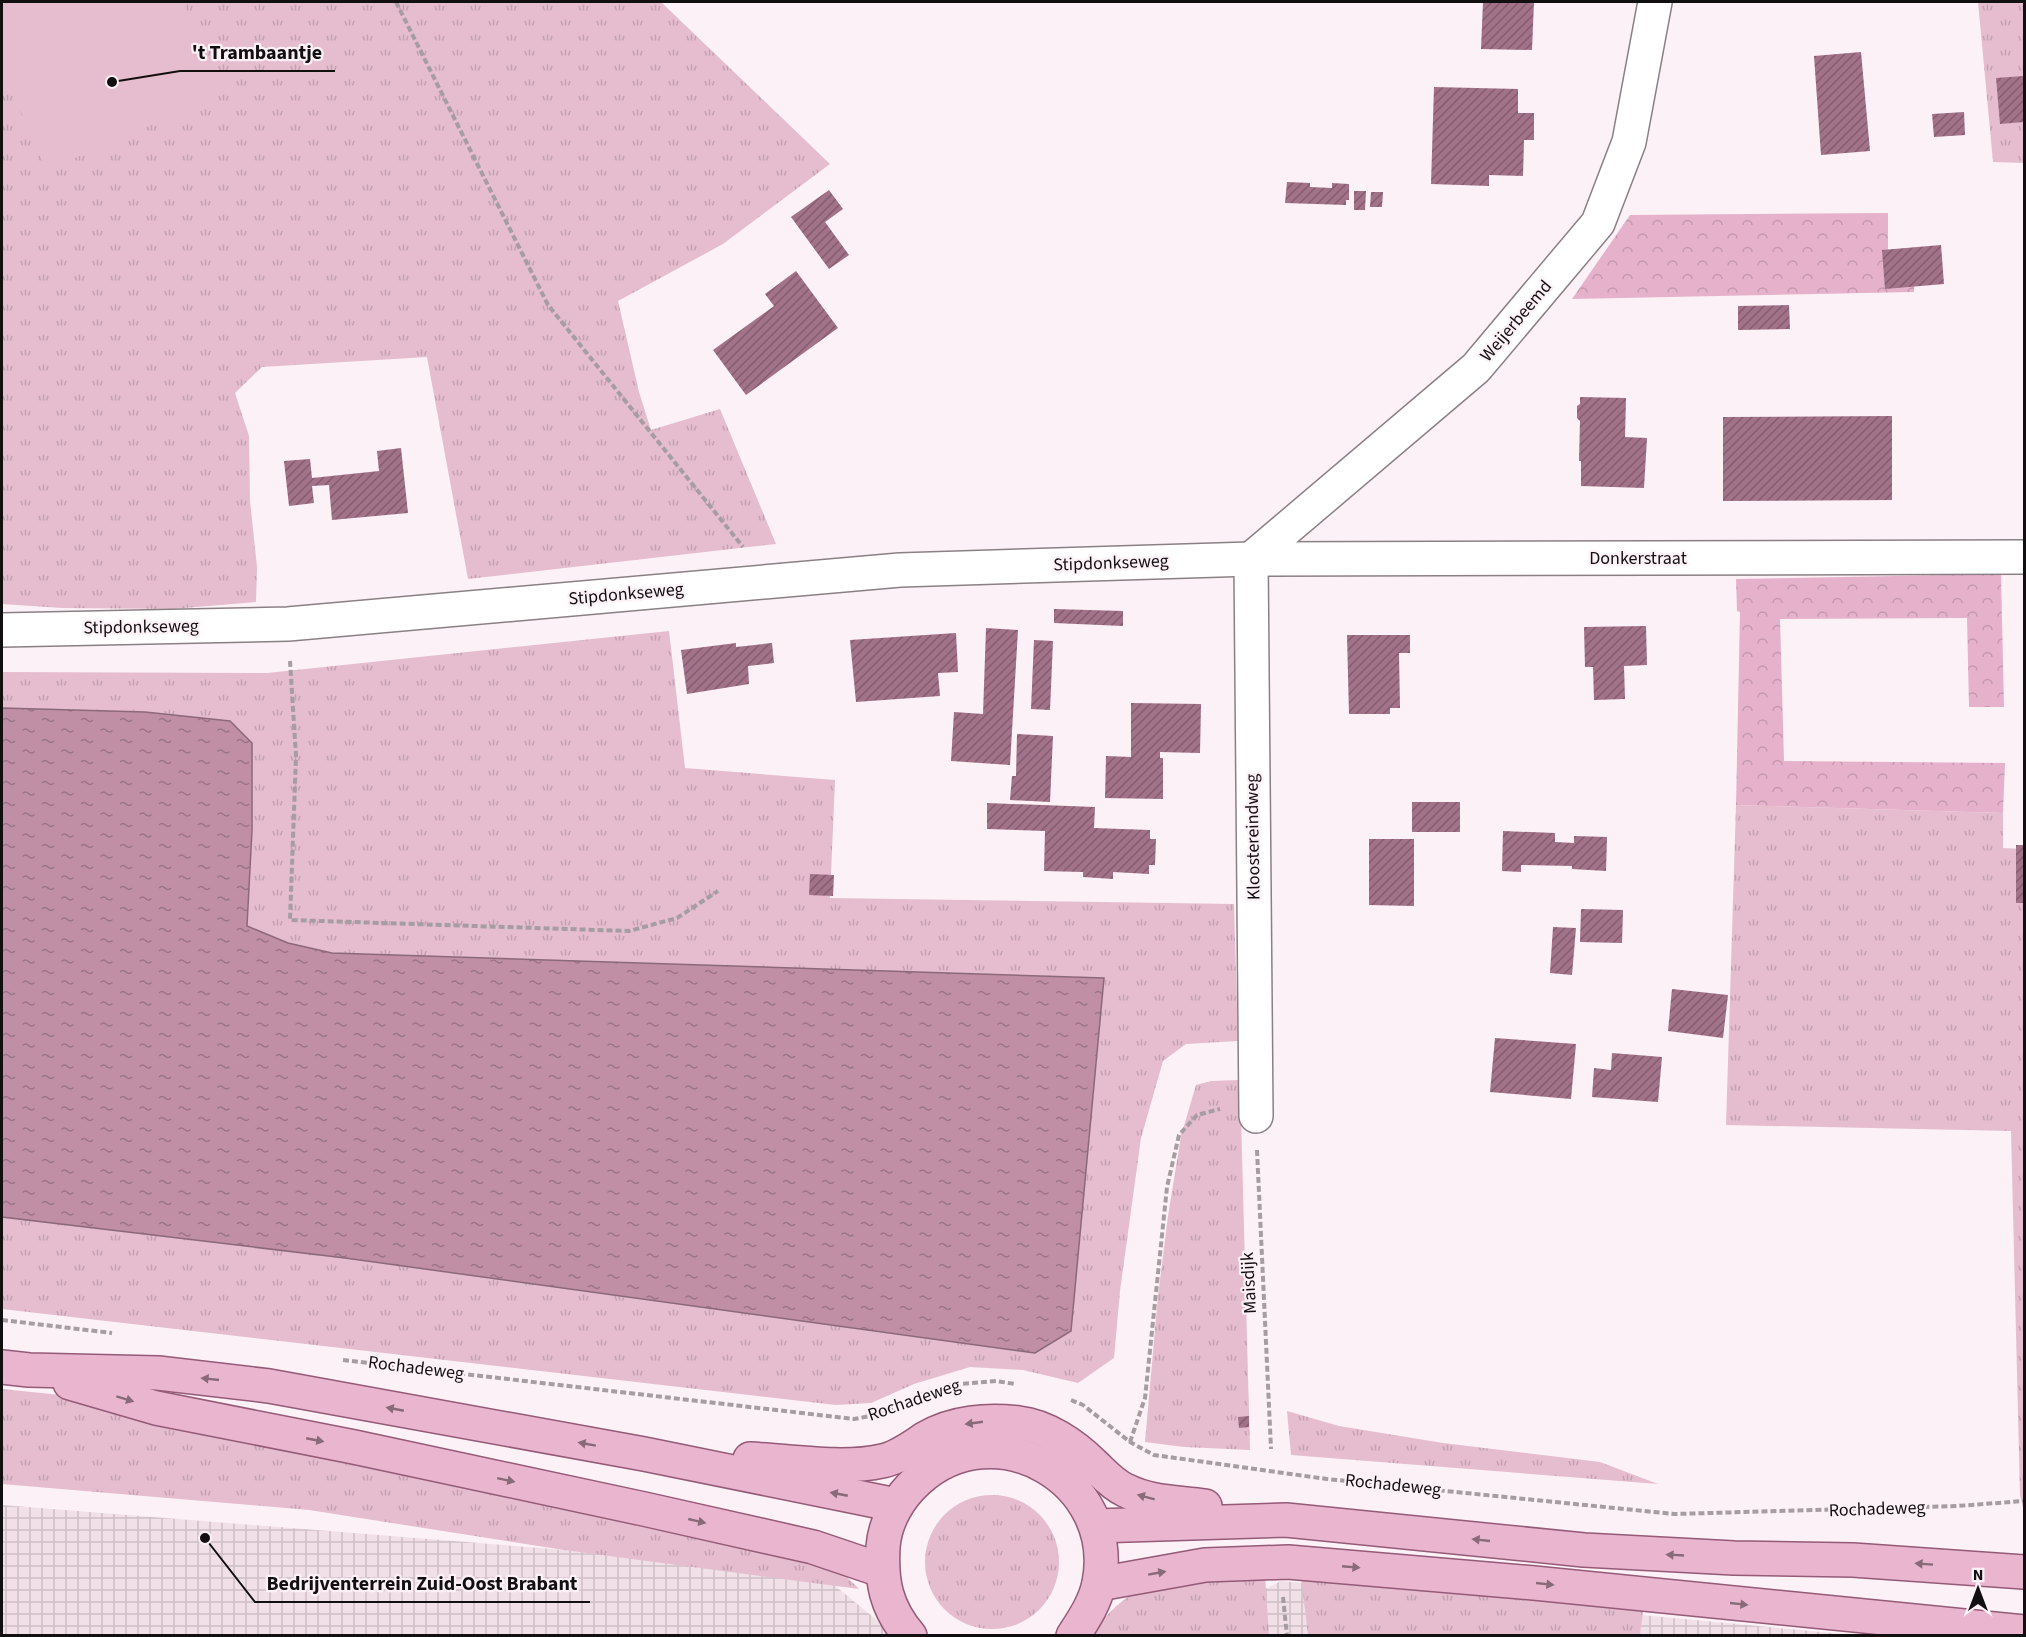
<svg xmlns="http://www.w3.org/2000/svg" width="2026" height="1637" font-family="'Source Sans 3',sans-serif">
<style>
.industrial{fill:url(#industrial-grid)}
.grass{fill:url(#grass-tufts)}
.forest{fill:url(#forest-crowns)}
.pitch{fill:#e5bdcf}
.water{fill:url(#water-ripples);stroke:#8c6979;stroke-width:1.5}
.building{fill:url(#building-hatch)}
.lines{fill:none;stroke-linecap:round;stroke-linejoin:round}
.minor-casing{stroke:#8a8084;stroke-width:36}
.major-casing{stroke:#945a77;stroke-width:36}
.path{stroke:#a59da1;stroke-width:4;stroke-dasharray:6 3;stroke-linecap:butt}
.minor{stroke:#fff;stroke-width:33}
.major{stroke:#e9b5cf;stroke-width:33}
.oneway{fill:#886a79}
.labels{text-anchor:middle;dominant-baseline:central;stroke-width:4.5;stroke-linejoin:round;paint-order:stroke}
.street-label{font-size:18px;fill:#120f10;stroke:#fcf1f6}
.leader{fill:none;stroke:#120f10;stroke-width:2}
.callout-dot{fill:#120f10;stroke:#fcf1f6;stroke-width:2}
.callout-label{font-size:20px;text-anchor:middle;font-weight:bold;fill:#120f10;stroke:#fcf1f6;stroke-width:4.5;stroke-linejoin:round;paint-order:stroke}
</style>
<defs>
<pattern id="industrial-grid" width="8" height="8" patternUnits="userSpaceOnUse" patternTransform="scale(1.5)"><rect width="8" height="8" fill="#f1e0e8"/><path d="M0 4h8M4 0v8" fill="none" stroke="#cebfc6"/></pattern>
<pattern id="grass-tufts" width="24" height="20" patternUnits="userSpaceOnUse" patternTransform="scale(1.5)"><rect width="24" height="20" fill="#e5bdcf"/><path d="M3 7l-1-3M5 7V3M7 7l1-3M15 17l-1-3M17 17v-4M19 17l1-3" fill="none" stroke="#c3a1b1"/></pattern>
<pattern id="forest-crowns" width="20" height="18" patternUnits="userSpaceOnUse" patternTransform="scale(1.5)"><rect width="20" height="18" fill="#e6b2cb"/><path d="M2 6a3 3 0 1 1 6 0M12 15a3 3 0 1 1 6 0" fill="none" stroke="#c498ad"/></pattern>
<pattern id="water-ripples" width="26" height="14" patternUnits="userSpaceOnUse" patternTransform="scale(1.5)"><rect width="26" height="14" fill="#c08fa6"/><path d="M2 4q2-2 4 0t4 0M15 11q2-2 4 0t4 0" fill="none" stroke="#9b7386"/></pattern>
<pattern id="building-hatch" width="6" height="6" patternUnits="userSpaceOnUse" patternTransform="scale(1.5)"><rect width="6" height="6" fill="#a27289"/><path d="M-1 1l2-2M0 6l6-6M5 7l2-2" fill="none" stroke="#835c6f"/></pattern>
</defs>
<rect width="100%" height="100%" fill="#fcf1f6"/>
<!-- industrial -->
<g class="industrial">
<polygon points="2,1505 816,1570 895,1635 2,1635"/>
<polygon points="1281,1581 1853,1635 1169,1636"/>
</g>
<!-- grass -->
<g class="grass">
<polygon points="2,2 661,2 830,164 723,244 618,301 639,392 651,430 720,409 776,544 468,579 427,357 262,367 235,393 249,436 250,501 257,567 256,602 173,609 62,608 2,604"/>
<polygon points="1978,2 2024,2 2024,163 1993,162"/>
<polygon points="669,631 685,768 835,780 830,898 1234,904 1238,1041 1186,1044 1163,1061 1141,1138 1120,1291 1114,1358 1078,1383 1023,1370 970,1367 914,1384 871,1403 836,1405 2,1309 2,1217 345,1258 332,953 288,943 247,926 252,830 252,743 145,712 2,708 2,672 267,673"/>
<polygon points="1736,805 2003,813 2003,848 2024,849 2024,1512 2020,1495 2011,1131 1726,1125"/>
<polygon points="1240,1080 1250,1450 1184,1447 1145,1442 1158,1296 1168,1216 1181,1136 1196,1085 1211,1081"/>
<polygon points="2,1389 61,1395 840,1570 859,1589 564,1550 309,1510 2,1484"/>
<polygon points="1287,1411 1339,1426 1443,1443 1600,1462 1658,1484 1291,1455"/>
<circle cx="992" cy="1562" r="67"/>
<path d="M1265,1576L1269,1635L1089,1636C1103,1620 1117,1601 1137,1592C1170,1577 1228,1579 1265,1576Z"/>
<polygon points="1301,1577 1643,1611 1640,1635 1308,1635"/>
</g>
<!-- forest -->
<g class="forest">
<polygon points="1888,213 1888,258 1915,259 1914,292 1572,299 1630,215"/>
<polygon points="2001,574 2004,707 1969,707 1967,618 1780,619 1784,761 2005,763 2003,813 1736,805 1740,612 1737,611 1736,579"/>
</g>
<!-- pitch -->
<polygon class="pitch" points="2,2 182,2 223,94 47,170 2,70"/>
<!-- water -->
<polygon class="water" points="2,708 145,712 230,721 252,743 252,830 247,926 288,943 332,953 1104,978 1071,1331 1035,1353 345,1258 2,1217"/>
<!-- building -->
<g class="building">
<polygon points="1483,2 1534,2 1532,50 1481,49"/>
<polygon points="1861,52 1870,151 1821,155 1814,56"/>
<polygon points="2024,76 2024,122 2000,124 1996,78"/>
<polygon points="1434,87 1518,89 1518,113 1534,113 1534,140 1524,140 1523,176 1489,175 1489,186 1431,184"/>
<polygon points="1964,112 1965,135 1934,137 1932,114"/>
<polygon points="1287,182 1310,183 1310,187 1332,188 1332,183 1349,184 1349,200 1346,200 1346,205 1285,203"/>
<polygon points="829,190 843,209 825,222 849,255 829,269 791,217"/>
<polygon points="1354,191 1366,191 1365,210 1354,210"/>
<polygon points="1371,192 1383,192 1382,207 1370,207"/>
<polygon points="1941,245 1944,284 1885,289 1882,250"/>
<polygon points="796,271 838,328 746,395 713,350 774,306 765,294"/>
<polygon points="1789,305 1790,329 1738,330 1738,306"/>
<polygon points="1580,397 1626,398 1625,437 1647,438 1644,488 1581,486 1581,461 1579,461 1580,421 1577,418 1577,406 1580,404"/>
<polygon points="1892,416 1892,500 1723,501 1723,417"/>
<polygon points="401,448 408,513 332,520 329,485 312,486 314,503 289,506 284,461 310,459 312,478 379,471 377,451"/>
<polygon points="1054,609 1123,611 1123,626 1054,623"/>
<polygon points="1646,626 1647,665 1624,666 1625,699 1594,700 1593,667 1585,667 1584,627"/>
<polygon points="986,628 1018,630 1010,765 951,761 954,712 983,714"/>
<polygon points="956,633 958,672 938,673 940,696 856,702 850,640"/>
<polygon points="1347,635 1410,635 1410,653 1399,653 1400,708 1390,708 1390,714 1349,714"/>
<polygon points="1034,640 1053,641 1050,710 1031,709"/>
<polygon points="736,643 736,647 772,643 774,663 748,666 749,684 687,694 681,650"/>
<polygon points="1131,703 1201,704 1200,753 1160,752 1160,758 1163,758 1163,799 1105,798 1106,756 1131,757"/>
<polygon points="1017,734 1053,736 1050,802 1010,800 1012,776 1016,776"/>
<rect x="1412" y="802" width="48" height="30"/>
<polygon points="987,803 1095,807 1094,828 1150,830 1150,839 1156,839 1155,865 1149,865 1149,874 1113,872 1113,879 1083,877 1083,872 1044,871 1045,831 987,829"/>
<polygon points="1503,831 1555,833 1555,842 1574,843 1574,836 1607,837 1606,871 1572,869 1572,866 1521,865 1521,872 1502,871"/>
<polygon points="1369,839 1414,839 1414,906 1369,905"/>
<rect x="2016" y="845" width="8" height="58"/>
<polygon points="810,874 834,875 833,896 809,895"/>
<polygon points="1581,909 1623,910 1622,943 1580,942"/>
<polygon points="1553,927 1576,928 1572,975 1550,973"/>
<polygon points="1672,989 1728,995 1723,1038 1668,1031"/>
<polygon points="1495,1038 1576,1044 1571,1099 1490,1092"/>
<polygon points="1612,1053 1662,1057 1658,1102 1592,1097 1594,1068 1611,1070"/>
<polygon points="1249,1416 1249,1427 1239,1428 1238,1417"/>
</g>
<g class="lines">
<defs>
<g id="minor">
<polyline points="1251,559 1476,368 1598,223 1629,142 1655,2"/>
<polyline points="1251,559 1256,1116"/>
<polyline points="2,630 288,624 900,570 1251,559 2024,557"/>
</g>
<g id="major">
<polyline points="2,1367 29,1370 158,1373 269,1386 644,1454 896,1505"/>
<polyline points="70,1383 156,1408 354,1447 644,1509 813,1547 881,1570"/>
<path d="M750,1459C790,1461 843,1470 882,1461C898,1458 912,1447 926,1438C953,1422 988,1419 1019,1423C1046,1426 1074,1445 1093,1464C1103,1473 1112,1484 1125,1490C1150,1503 1177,1502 1205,1506"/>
<polyline points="1096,1526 1286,1520 1584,1550 1734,1558 1853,1560 2024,1572"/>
<polyline points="1099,1584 1205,1565 1288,1562 1534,1583 2024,1632"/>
<path d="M910,1636C886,1608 881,1582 883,1547C885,1521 899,1497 918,1480C996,1409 1119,1481 1099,1583C1095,1603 1084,1619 1073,1636"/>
</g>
</defs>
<!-- minor casing -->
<use href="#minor" class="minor-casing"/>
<!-- major casing -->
<use href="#major" class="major-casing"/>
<!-- path -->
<g class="path">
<polyline points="396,2 548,305 743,547"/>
<polyline points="290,661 296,756 290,920 629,931 677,918 718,891"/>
<polyline points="1257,1150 1271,1449"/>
<polyline points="2,1320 112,1333"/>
<polyline points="343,1360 854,1419 881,1414 925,1393 949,1385 996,1381 1015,1384"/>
<polyline points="1071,1400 1083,1405 1130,1442 1154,1455 1327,1479 1674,1514 1957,1506 2024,1501"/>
<polyline points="1130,1442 1145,1398 1167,1187 1179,1135 1197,1115 1220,1109"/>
<polyline points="1283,1597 1287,1636"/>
</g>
<!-- minor -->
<use href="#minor" class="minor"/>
<!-- major -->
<use href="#major" class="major"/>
</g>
<!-- one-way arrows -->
<defs><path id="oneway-solid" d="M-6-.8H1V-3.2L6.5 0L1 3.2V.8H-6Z" transform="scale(1.5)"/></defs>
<g class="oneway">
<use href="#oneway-solid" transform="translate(210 1379) rotate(-174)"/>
<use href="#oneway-solid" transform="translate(125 1399) rotate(17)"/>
<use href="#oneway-solid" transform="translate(395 1409) rotate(-169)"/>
<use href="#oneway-solid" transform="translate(974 1423) rotate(172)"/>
<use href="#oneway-solid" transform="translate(315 1440) rotate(11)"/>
<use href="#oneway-solid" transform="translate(587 1444) rotate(-170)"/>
<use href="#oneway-solid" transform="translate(506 1480) rotate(12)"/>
<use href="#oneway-solid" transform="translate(839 1494) rotate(-169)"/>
<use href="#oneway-solid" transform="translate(1146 1497) rotate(-165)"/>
<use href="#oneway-solid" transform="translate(697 1521) rotate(13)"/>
<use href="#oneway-solid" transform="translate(1481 1540) rotate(-174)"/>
<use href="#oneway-solid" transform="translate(1675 1555) rotate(-177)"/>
<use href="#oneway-solid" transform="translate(1924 1564) rotate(-176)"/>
<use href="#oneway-solid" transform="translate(1351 1567) rotate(5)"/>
<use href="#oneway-solid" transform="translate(1157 1573) rotate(-10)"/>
<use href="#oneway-solid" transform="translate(1545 1584) rotate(6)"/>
<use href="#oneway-solid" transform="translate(1739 1604) rotate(6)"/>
</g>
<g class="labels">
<!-- street labels -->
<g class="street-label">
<text transform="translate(1516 321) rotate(-50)">Weijerbeemd</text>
<text x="1638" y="558">Donkerstraat</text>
<text transform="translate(1111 563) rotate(-2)">Stipdonkseweg</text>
<text transform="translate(626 594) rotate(-5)">Stipdonkseweg</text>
<text transform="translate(141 627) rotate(-1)">Stipdonkseweg</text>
<text transform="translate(1253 837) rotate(-91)">Kloostereindweg</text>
<text transform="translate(1249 1283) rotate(-93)">Maisdijk</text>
<text transform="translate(416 1368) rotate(7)">Rochadeweg</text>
<text transform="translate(914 1400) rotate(-19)">Rochadeweg</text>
<text transform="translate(1393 1485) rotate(6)">Rochadeweg</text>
<text transform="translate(1877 1509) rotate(-2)">Rochadeweg</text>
</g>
</g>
<!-- callouts -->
<path class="leader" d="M112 82L180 71H335M205 1538L255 1602H590"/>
<g class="callout-dot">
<circle cx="112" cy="82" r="6"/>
<circle cx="205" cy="1538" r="6"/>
</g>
<g class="callout-label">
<text x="257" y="59">'t Trambaantje</text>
<text x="422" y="1590">Bedrijventerrein Zuid-Oost Brabant</text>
</g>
<!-- border -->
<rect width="2026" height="1637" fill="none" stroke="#120f10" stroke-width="6"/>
<!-- north arrow -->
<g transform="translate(1978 1589)" stroke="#fcf1f6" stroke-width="4.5" paint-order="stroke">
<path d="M0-4.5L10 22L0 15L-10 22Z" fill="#120f10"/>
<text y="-9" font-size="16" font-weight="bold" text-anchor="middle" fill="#120f10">N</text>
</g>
</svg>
